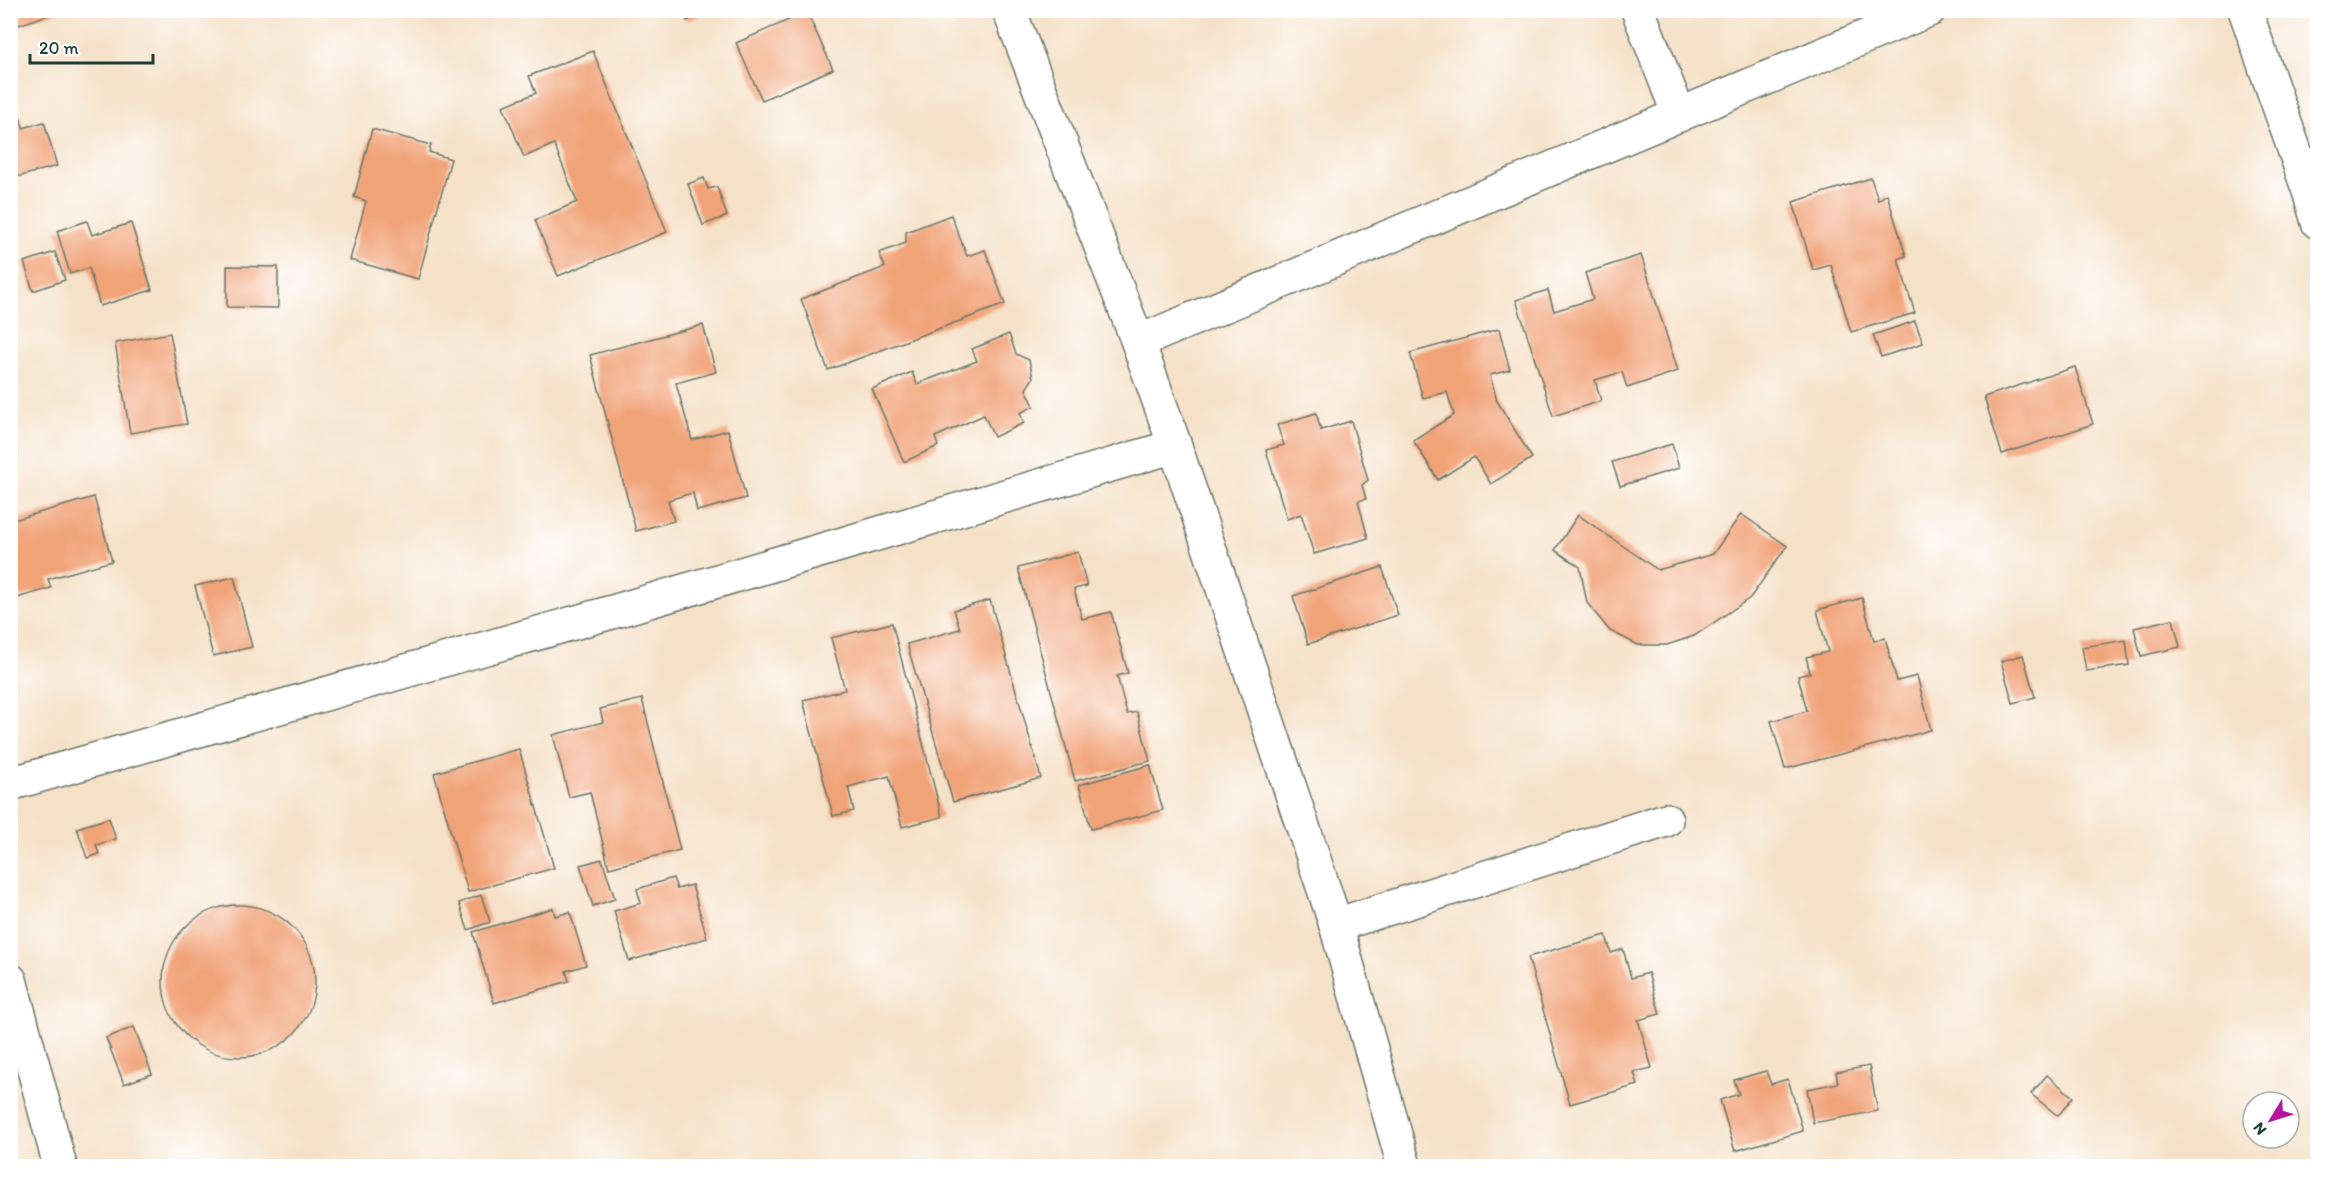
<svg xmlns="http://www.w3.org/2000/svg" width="2328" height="1177" font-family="Itim,sans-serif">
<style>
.building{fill:#f1a378}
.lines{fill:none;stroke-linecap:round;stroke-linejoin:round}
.street-casing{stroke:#6a7668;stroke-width:36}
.street{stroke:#fff;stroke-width:33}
</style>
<rect width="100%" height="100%" fill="#fff"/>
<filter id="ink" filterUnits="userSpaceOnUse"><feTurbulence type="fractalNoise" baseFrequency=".0167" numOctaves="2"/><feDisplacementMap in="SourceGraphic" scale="12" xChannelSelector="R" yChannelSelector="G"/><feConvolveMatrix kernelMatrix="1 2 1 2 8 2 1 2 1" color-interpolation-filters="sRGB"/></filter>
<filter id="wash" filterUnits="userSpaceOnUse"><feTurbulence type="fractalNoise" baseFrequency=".008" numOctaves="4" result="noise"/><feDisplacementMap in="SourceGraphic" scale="24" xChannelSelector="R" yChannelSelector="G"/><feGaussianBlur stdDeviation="1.35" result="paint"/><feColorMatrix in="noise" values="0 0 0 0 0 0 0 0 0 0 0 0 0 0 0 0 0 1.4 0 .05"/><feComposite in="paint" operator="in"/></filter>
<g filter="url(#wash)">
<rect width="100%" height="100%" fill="#f5e1c8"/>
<g id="blocks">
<!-- building -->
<g class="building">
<polygon points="10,10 60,10 60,11 10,28"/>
<polygon points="683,10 712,10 687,21"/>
<polygon points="807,12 833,69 762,100 736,43"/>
<polygon points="593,51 667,232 558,276 535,220 577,202 554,144 524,157 503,106 536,93 529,76"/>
<polygon points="20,117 23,128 44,122 57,166 10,179 10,119"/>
<polygon points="372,129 431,145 429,152 451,159 418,279 350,260 366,201 354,197"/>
<polygon points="704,178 708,189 717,187 727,216 703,225 688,184"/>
<polygon points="1871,178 1878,200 1887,194 1906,256 1898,259 1915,313 1851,332 1831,265 1813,270 1793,202"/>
<polygon points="951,215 967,256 985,250 1005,304 828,370 801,299 885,267 879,253 906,243 906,232"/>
<polygon points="87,221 92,235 131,223 152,290 100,306 89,268 70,274 57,231"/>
<polygon points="55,252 65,280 33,291 24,262"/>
<polygon points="1641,255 1678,371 1627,388 1622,372 1595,380 1601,401 1553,416 1516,300 1548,290 1554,311 1593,299 1585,273"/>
<polygon points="227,266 278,267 278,308 227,307"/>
<polygon points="1915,321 1923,343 1881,357 1873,335"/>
<polygon points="703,325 716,372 676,383 692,440 728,430 746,498 697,511 693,493 668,500 674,521 636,531 590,355"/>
<polygon points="1499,329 1510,370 1490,375 1497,401 1532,458 1491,484 1474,457 1438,480 1413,440 1454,415 1447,392 1423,398 1410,353"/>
<polygon points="170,333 187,424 130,433 115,343"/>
<polygon points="1009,334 1016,354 1029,360 1033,378 1026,389 1034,406 1020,413 1024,423 994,437 984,415 935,437 938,446 904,462 872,389 912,372 917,384 977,361 972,349"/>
<polygon points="2075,367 2093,424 2002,454 1984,397"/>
<polygon points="1316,413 1321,430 1351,421 1368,480 1362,485 1366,499 1358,501 1368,538 1314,554 1301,514 1287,519 1266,450 1284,445 1277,425"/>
<polygon points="1672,444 1679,468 1620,486 1612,462"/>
<polygon points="94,497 112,561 48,579 51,588 10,600 10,521"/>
<polygon points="1741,514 1787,546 1750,598 1694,636 1667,645 1638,645 1610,631 1587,603 1580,567 1555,550 1578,515 1658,570 1713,554"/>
<polygon points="1078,552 1087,586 1074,589 1082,619 1111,612 1128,673 1117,676 1127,714 1137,712 1150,761 1075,781 1018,568"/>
<polygon points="1382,567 1398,615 1308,644 1293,596"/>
<polygon points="234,577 252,647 213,656 195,586"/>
<polygon points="1862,598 1874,641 1885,638 1897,681 1917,676 1931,730 1785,769 1771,721 1807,711 1798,676 1810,673 1806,657 1828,652 1817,610"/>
<polygon points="990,600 1041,778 953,802 907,644 960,629 954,610"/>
<polygon points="2173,619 2180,647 2141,656 2134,628"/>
<polygon points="892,623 942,817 902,827 889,776 848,787 854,811 833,816 803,700 845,690 831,638"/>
<polygon points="2126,640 2129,665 2086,671 2082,647"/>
<polygon points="2023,655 2035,697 2013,703 2001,661"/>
<polygon points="642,699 680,850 609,868 590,792 569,797 553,735 603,722 600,709"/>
<polygon points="519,749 554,868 468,892 434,773"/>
<polygon points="1150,765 1163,810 1091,829 1079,785"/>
<polygon points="109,818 116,839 96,845 99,854 87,858 77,828"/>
<polygon points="602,859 615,899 593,906 580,865"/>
<polygon points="673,878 677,889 692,885 707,938 629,961 614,911 641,903 637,889"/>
<polygon points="481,895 490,922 468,930 459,903"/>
<circle cx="239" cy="981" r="76"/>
<polygon points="553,908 555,916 570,912 586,965 566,971 569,981 494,1003 473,932"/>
<polygon points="1606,935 1611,953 1623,949 1631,978 1648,973 1660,1014 1638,1020 1652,1068 1634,1072 1638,1085 1570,1104 1528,957"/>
<polygon points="134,1027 152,1074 124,1084 106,1038"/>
<polygon points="1869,1066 1878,1111 1813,1123 1807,1089 1838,1083 1836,1072"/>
<polygon points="1766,1071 1771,1084 1788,1079 1803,1131 1735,1151 1720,1100 1739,1094 1734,1080"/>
<polygon points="2047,1075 2073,1097 2058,1116 2031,1094"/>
</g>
</g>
</g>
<g filter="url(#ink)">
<use href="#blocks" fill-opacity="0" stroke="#6a7668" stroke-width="1.5"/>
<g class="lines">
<defs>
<g id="street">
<polyline points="1009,10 1138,342 1175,446 1336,925 1404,1166"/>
<polyline points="1638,10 1679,115"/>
<polyline points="2245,10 2310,194 2318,222"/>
<polyline points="1138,342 1929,10"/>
<polyline points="10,784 619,610 1175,446"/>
<polyline points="1336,925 1666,820"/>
<polyline points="10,980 60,1166"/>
</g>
</defs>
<!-- street casing -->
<use href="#street" class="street-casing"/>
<!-- street -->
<use href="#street" class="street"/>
</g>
</g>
<!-- margin -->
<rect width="2328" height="1177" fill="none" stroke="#fff" stroke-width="36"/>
<!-- north arrow -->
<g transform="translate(2271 1120) rotate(232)"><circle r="28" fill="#ffffff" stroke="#a5b1ae" stroke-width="1.5"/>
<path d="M0-4.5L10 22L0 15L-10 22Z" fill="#b5179e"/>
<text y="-9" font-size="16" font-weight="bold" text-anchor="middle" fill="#1f3d34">N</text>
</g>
<!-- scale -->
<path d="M30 54v9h123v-9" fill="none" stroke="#1f3d34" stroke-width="3"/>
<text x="39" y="54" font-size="18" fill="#1f3d34" stroke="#ffffff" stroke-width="4.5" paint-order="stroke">20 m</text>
</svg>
